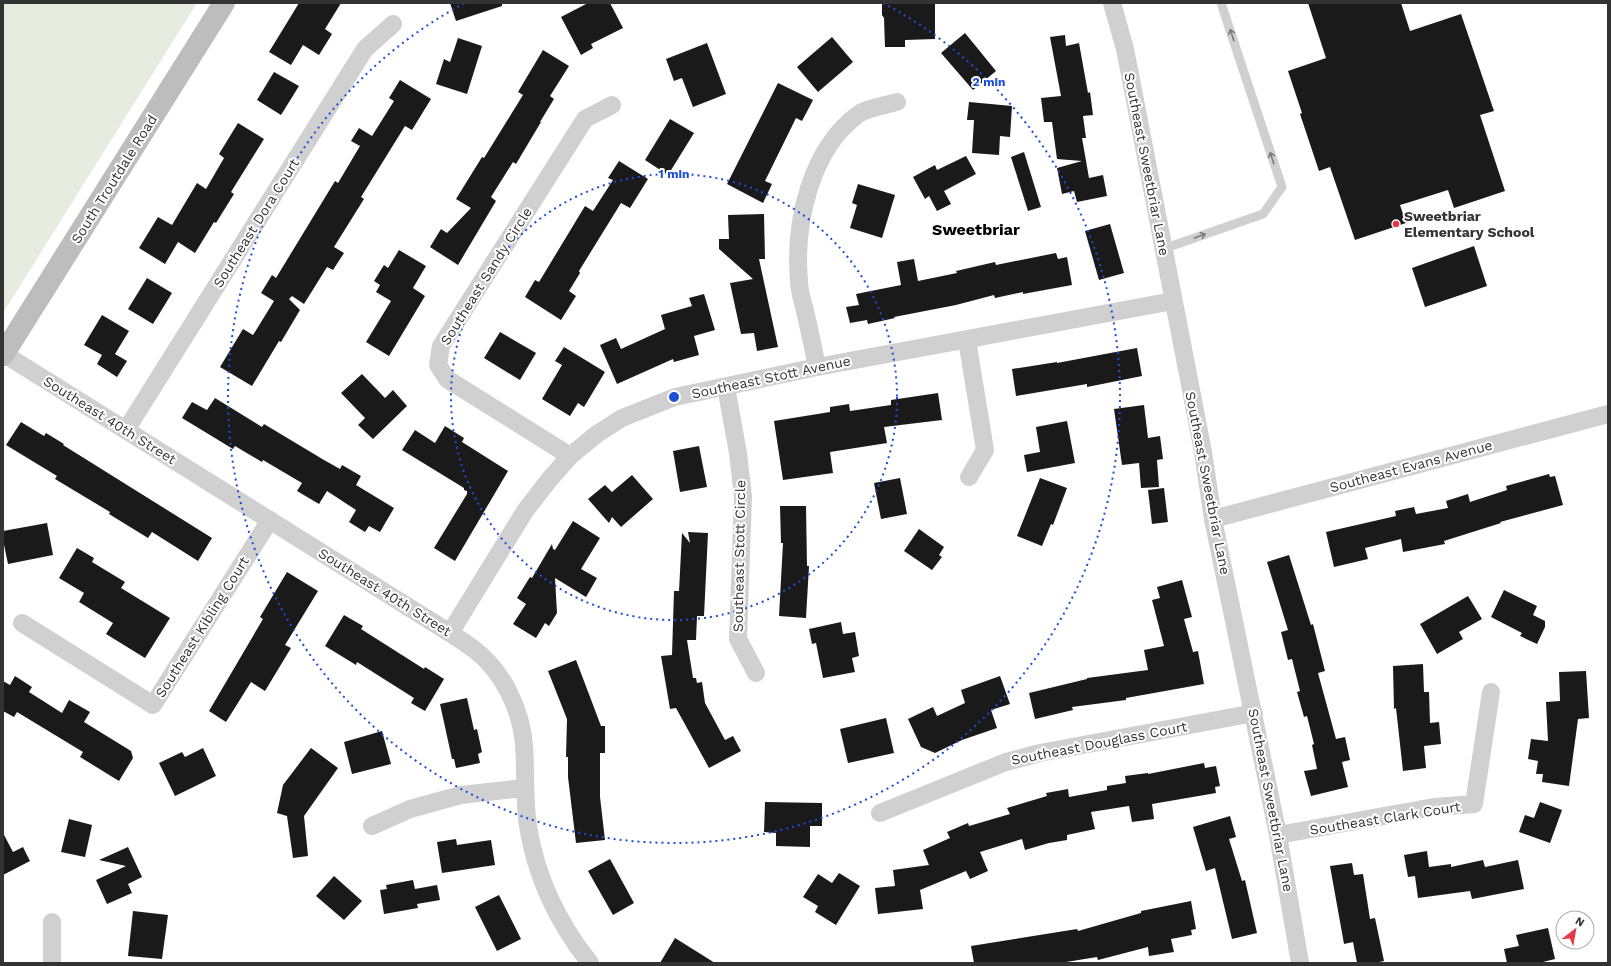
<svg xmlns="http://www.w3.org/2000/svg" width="1611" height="966" font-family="'Work Sans',sans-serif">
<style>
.green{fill:#e6ecdf}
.building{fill:#1a1a1a}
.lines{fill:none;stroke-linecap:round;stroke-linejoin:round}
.lane{stroke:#d0d0d0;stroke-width:9}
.street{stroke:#d0d0d0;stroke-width:18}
.secondary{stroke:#bdbdbd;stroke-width:22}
.oneway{stroke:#7a7a7a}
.ring{fill:none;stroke:#1d4ed8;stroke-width:2;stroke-dasharray:2 4}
.poi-dot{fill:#e63946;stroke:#fff;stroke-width:1.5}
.labels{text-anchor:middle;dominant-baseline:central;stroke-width:4;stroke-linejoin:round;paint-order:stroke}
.street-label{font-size:14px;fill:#333;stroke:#fff}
.poi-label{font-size:14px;font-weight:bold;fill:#333;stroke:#fff;text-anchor:start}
.quarter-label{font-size:16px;font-weight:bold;fill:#000;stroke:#fff}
.centre{fill:#1d4ed8;stroke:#fff;stroke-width:2}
.ring-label{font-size:12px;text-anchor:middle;font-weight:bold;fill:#1d4ed8;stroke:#fff;stroke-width:4;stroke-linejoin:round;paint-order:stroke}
</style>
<rect width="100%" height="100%" fill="#fff"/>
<!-- green -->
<polygon class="green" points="3,3 197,3 3,313"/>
<!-- building -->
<g class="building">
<polygon points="299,3 341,3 325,29 332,34 319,55 303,45 291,65 269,52"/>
<polygon points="450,3 502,3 502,6 456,21"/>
<polygon points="588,3 610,3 623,28 591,44 593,48 581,55 561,17"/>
<polygon points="882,3 935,3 935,39 905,40 905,47 885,47 884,18 882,15"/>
<polygon points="1308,3 1401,3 1410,31 1461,14 1494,111 1480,115 1505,191 1454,208 1448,190 1410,202 1400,205 1406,223 1355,240 1330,167 1319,171 1300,114 1302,113 1288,71 1326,58"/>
<polygon points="965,33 996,71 973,90 941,53"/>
<polygon points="1065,35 1066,46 1079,43 1088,93 1090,92 1093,115 1083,116 1086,138 1082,138 1089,178 1103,175 1107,196 1077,202 1074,191 1062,194 1057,168 1082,161 1057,159 1052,122 1044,122 1041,98 1061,96 1050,37"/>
<polygon points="832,37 853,62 818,92 797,67"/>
<polygon points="458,38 482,46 467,94 436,84 444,59 450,62"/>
<polygon points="707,43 726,94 693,107 682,78 674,81 666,59"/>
<polygon points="543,50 569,66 550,96 554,99 540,122 541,122 516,164 513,162 491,197 496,201 458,265 430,247 441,229 447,233 471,208 456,199 482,157 484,158 523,95 518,92"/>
<polygon points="274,72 299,86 281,115 257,100"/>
<polygon points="400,80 431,99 412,130 405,126 361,197 364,199 334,247 344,253 333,270 327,267 304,304 292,296 289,299 300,310 281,342 279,341 252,386 220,367 243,329 253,335 274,301 261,293 272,275 276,278 335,181 338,183 360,146 351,141 359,128 372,136 394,101 389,98"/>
<polygon points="778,83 813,100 802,121 796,118 765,181 772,184 763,203 727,184"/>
<polygon points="969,102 1012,106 1010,137 1000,136 999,155 972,153 974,120 967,120"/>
<polygon points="670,119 694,133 668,175 645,160"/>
<polygon points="238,123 264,139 231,192 234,194 216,223 214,222 195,253 178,242 165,264 139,248 158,217 172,225 197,183 206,189 224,158 219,154"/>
<polygon points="1024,152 1041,207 1028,211 1011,157"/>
<polygon points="966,156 976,174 944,191 951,204 937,211 929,196 925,199 913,177 935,165 937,170"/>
<polygon points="619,161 648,179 630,208 621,203 579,271 580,273 569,291 576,296 561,320 525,297 535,280 539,282 585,206 593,211 613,180 608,178"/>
<polygon points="858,184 895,195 882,238 850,228 857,205 852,203"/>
<polygon points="764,214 765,259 759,259 778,347 757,351 754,333 741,334 730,283 753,279 719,249 719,239 729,239 728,215"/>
<polygon points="1110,224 1124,273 1099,280 1085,231"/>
<polygon points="1474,246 1487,286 1425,307 1412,268"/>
<polygon points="399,250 426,266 413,288 425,296 389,356 366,342 391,301 376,292 380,285 374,281 384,265 388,268"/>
<polygon points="1056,253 1058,259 1067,257 1072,285 1023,294 1023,292 995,298 994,295 956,305 894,317 895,318 868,324 867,320 850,323 846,307 859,305 856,294 901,285 897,262 914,259 918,281 957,273 956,271 995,262 996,265"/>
<polygon points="147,278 172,293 153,324 128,309"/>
<polygon points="704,294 715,330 694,336 699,355 674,362 673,359 617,384 600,345 616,338 621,349 665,329 661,315 692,306 689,298"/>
<polygon points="102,315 129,331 115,354 127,361 117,377 97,364 102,355 84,345"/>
<polygon points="500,332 536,353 520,380 484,358"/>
<polygon points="564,347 605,372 584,407 578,403 570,416 542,399 562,365 555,361"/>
<polygon points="1137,348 1142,376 1087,387 1087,384 1016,396 1012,369 1057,362 1057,363"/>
<polygon points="362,374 385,398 393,390 407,406 373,439 358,425 365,418 341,393"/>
<polygon points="938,393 942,420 884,427 887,443 830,452 833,473 783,480 774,421 830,412 830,407 849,404 850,411 891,405 891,400"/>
<polygon points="215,398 262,427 264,424 324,460 340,469 342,465 361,476 356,485 394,508 380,532 369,526 365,532 349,522 356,510 327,491 319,504 297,491 302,483 263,460 262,462 235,446 233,449 182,418 192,402 207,410"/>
<polygon points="1144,405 1148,438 1160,436 1163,459 1157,460 1159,487 1141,488 1139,463 1122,465 1114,409"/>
<polygon points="1067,421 1075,463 1027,472 1024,455 1040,452 1036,427"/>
<polygon points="21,422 44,436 46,433 64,444 63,445 212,538 198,561 152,532 148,538 109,514 110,512 55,479 57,476 6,445"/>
<polygon points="445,426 464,438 462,442 508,471 455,561 434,548 467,494 467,491 464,490 464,488 402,450 415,430 435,443"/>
<polygon points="699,446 707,487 680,492 673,451"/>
<polygon points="1549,474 1550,477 1555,476 1563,505 1500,522 1501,523 1444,541 1445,544 1403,552 1401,539 1365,548 1368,559 1334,567 1326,532 1396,516 1395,511 1414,507 1416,514 1448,508 1446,501 1468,494 1470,502 1507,490 1506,486"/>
<polygon points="632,475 653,499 621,527 612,517 609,523 588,499 605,485 612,492"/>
<polygon points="900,478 907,514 881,519 874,483"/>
<polygon points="1040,478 1067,488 1053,525 1051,524 1042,546 1017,536"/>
<polygon points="1164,488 1168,522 1152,524 1148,490"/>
<polygon points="780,506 806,506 807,566 809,566 806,618 779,616 783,543 781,543"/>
<polygon points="573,521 600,538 581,569 597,578 586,597 555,578 557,613 549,626 545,623 536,638 513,624 526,604 517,598 530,577 532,578 552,544 553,549 555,550"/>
<polygon points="47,523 53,555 8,564 3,540 3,531"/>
<polygon points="919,529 944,547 939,555 942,557 932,570 904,551"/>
<polygon points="688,532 708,533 704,616 697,616 696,640 687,640 693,678 696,678 697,683 702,682 705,703 725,740 733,736 741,751 709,768 676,708 670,709 661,656 672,655 674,591 679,591 682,533 690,543"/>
<polygon points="77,548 94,558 92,562 125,582 121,588 170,618 145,658 106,634 113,623 79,602 84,593 59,578"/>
<polygon points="1289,555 1311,625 1313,624 1325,671 1318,673 1336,739 1345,737 1350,760 1342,762 1348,787 1311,796 1304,771 1317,769 1312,745 1314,744 1307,716 1304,717 1297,692 1300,691 1292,659 1288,660 1281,632 1288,630 1267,562"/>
<polygon points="287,572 318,591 285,645 291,648 265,691 251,682 226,722 209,711 263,619 260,617"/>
<polygon points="1182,580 1192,617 1184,619 1193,652 1198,651 1204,684 1126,698 1126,700 1072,707 1073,710 1035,719 1029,693 1087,679 1087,678 1148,670 1144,650 1164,646 1152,600 1160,598 1157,587"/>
<polygon points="1504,590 1537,606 1533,615 1545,621 1545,627 1537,644 1520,636 1522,633 1491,617"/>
<polygon points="1468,596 1482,619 1459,632 1463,639 1437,654 1420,624"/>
<polygon points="344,615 363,626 361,629 424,669 425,667 444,679 425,711 411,703 414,698 357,662 356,665 325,646"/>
<polygon points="841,622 843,634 855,632 859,656 852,658 855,672 823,678 816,643 812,644 809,629"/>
<polygon points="576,660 601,726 605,726 605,753 600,753 600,797 605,840 576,843 568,777 568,757 566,757 567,719 548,671"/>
<polygon points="1423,664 1424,692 1429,692 1430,723 1439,722 1441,744 1424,746 1426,768 1403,771 1396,708 1394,709 1393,666"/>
<polygon points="1586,671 1589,718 1578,719 1569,786 1542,782 1543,774 1536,774 1538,761 1528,759 1531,739 1548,741 1546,702 1560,701 1559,672"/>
<polygon points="15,676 32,687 29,692 62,713 69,700 90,712 84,722 131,751 133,758 119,781 80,757 83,752 17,712 14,717 3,711 3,681 10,685"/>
<polygon points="1000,676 1010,704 991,710 997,728 962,740 935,753 921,747 908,719 933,707 937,716 965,703 961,690"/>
<polygon points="467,698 474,730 477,729 482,752 478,754 480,763 456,768 454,759 452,759 440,704"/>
<polygon points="886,718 894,753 848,763 840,729"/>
<polygon points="382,731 391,764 352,774 344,742"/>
<polygon points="203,748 216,776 175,796 159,763 182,752 185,757"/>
<polygon points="311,748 338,768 304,816 308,856 293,858 287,816 277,813 283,785"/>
<polygon points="1204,763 1205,768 1216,766 1220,786 1215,787 1216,793 1152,804 1154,819 1132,822 1129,806 1091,812 1095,829 1067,835 1067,840 1049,843 1025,850 1022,839 980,852 988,871 970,879 966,871 920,890 923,909 878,914 875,888 895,886 893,870 929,865 923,850 950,838 947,832 968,823 969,826 1010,814 1007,808 1047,796 1046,793 1068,789 1069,797 1107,790 1107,786 1126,783 1125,776 1148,773 1148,774"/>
<polygon points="765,802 822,803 822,826 810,826 810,847 776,846 776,833 764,832"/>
<polygon points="1540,802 1562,810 1550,843 1519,832 1525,815 1534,818"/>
<polygon points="1230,816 1236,837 1229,839 1242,881 1245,880 1257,933 1232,939 1215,868 1206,871 1193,827"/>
<polygon points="69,819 92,825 85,857 61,852"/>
<polygon points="3,833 13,852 23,847 30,861 3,875"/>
<polygon points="456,839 457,845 491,840 495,865 442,873 437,842"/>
<polygon points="128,847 142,877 128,884 132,893 107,904 96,880 126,866 99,860"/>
<polygon points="1427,851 1429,867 1451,864 1451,867 1483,860 1485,867 1518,860 1524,889 1472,899 1470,891 1418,898 1415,876 1408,877 1404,855"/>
<polygon points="610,859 634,903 613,915 588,871"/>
<polygon points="1352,863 1354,875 1363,874 1370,919 1375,918 1384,961 1374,963 1357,963 1353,942 1344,944 1330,866"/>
<polygon points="839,873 860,886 836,925 815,912 818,906 803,897 818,874 832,883"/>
<polygon points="334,876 362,901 344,920 316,896"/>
<polygon points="413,880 415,889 437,885 440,900 417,904 418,908 384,914 380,890 387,889 386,885"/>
<polygon points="499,895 521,939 497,951 475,907"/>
<polygon points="1191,901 1196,929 1191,930 1192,935 1171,939 1174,952 1149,956 1148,947 1098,960 1097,957 1060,963 974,963 971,946 1077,929 1078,931 1141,913 1141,911"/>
<polygon points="133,911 168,915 162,959 128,956"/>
<polygon points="1548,928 1555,959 1539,963 1507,963 1504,949 1519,946 1516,935"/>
<polygon points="675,938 715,963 660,963"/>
</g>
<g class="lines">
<!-- lane -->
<polyline class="lane" points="1163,249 1263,214 1282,187 1221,3"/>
<!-- street -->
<g class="street">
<polyline points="1112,3 1125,49 1132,85 1203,452 1213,519 1278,835 1300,963"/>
<polyline points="967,340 985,450 969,477"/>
<path d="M4,354L450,633C458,638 467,644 475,650C503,672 521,709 524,745C526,772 524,799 528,826C536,877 558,923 590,963"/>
<path d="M817,367C813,347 809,327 804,307C802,299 799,290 799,281C794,224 810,148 860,113C868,108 887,105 897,102"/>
<polyline points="726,387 738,453 743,497 738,639 756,673"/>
<polyline points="126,430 365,49 393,24"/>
<polyline points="570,456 447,379 438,365 441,346 585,119 612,105"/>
<polyline points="1213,519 1608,414"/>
<polyline points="22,623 153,705 270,520"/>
<polyline points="450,633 525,511 549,480 570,456 597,434 622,418 675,397 817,367 1173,301"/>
<polyline points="880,813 1006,762 1040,753 1254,713"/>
<polyline points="372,826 410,809 461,795 524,788"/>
<polyline points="1278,835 1434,807 1474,804 1491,692"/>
<polyline points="52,922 52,963"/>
</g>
<!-- secondary -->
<polyline class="secondary" points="3,355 224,3"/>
</g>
<!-- one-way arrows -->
<defs><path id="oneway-shaft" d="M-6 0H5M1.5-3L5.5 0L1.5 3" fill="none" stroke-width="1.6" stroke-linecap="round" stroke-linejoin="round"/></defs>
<g class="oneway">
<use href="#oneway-shaft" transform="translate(1232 35) rotate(-108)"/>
<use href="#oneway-shaft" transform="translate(1272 158) rotate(-108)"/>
<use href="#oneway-shaft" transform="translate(1200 236) rotate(-20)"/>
</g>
<!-- distance rings -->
<g class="ring">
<circle cx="674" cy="397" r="223"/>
<path d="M883 3A446 446 0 1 1 465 3"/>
</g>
<!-- markers -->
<circle class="poi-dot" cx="1396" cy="224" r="4"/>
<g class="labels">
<!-- street labels -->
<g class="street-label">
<text transform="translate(1147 164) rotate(79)">Southeast Sweetbriar Lane</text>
<text transform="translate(114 179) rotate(-58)">South Troutdale Road</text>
<text transform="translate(256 223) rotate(-58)">Southeast Dora Court</text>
<text transform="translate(486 276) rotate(-58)">Southeast Sandy Circle</text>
<text transform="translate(771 377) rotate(-12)">Southeast Stott Avenue</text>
<text transform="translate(110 420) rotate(32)">Southeast 40th Street</text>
<text transform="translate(1411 466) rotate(-15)">Southeast Evans Avenue</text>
<text transform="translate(1208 483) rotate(79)">Southeast Sweetbriar Lane</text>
<text transform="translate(739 556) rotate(-89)">Southeast Stott Circle</text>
<text transform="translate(385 592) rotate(32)">Southeast 40th Street</text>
<text transform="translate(202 627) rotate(-58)">Southeast Kibling Court</text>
<text transform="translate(1099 743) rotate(-11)">Southeast Douglass Court</text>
<text transform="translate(1271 800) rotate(79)">Southeast Sweetbriar Lane</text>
<text transform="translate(1385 818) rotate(-9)">Southeast Clark Court</text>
</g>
<!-- poi labels -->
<g class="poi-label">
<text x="1404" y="216">Sweetbriar<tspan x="1404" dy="16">Elementary School</tspan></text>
</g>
<!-- quarter labels -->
<g class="quarter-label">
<text x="976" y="229">Sweetbriar</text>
</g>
</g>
<circle cx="674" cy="397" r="6" class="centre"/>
<g class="ring-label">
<text x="989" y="86">2 min</text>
<text x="674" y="178">1 min</text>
</g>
<!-- border -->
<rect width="1611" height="966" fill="none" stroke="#333333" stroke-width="8"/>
<!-- north arrow -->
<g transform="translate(1575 930) rotate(31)"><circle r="19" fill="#ffffff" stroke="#adadad"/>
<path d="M0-3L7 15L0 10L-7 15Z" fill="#e63946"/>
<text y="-6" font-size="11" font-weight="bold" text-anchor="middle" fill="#333333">N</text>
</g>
</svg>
